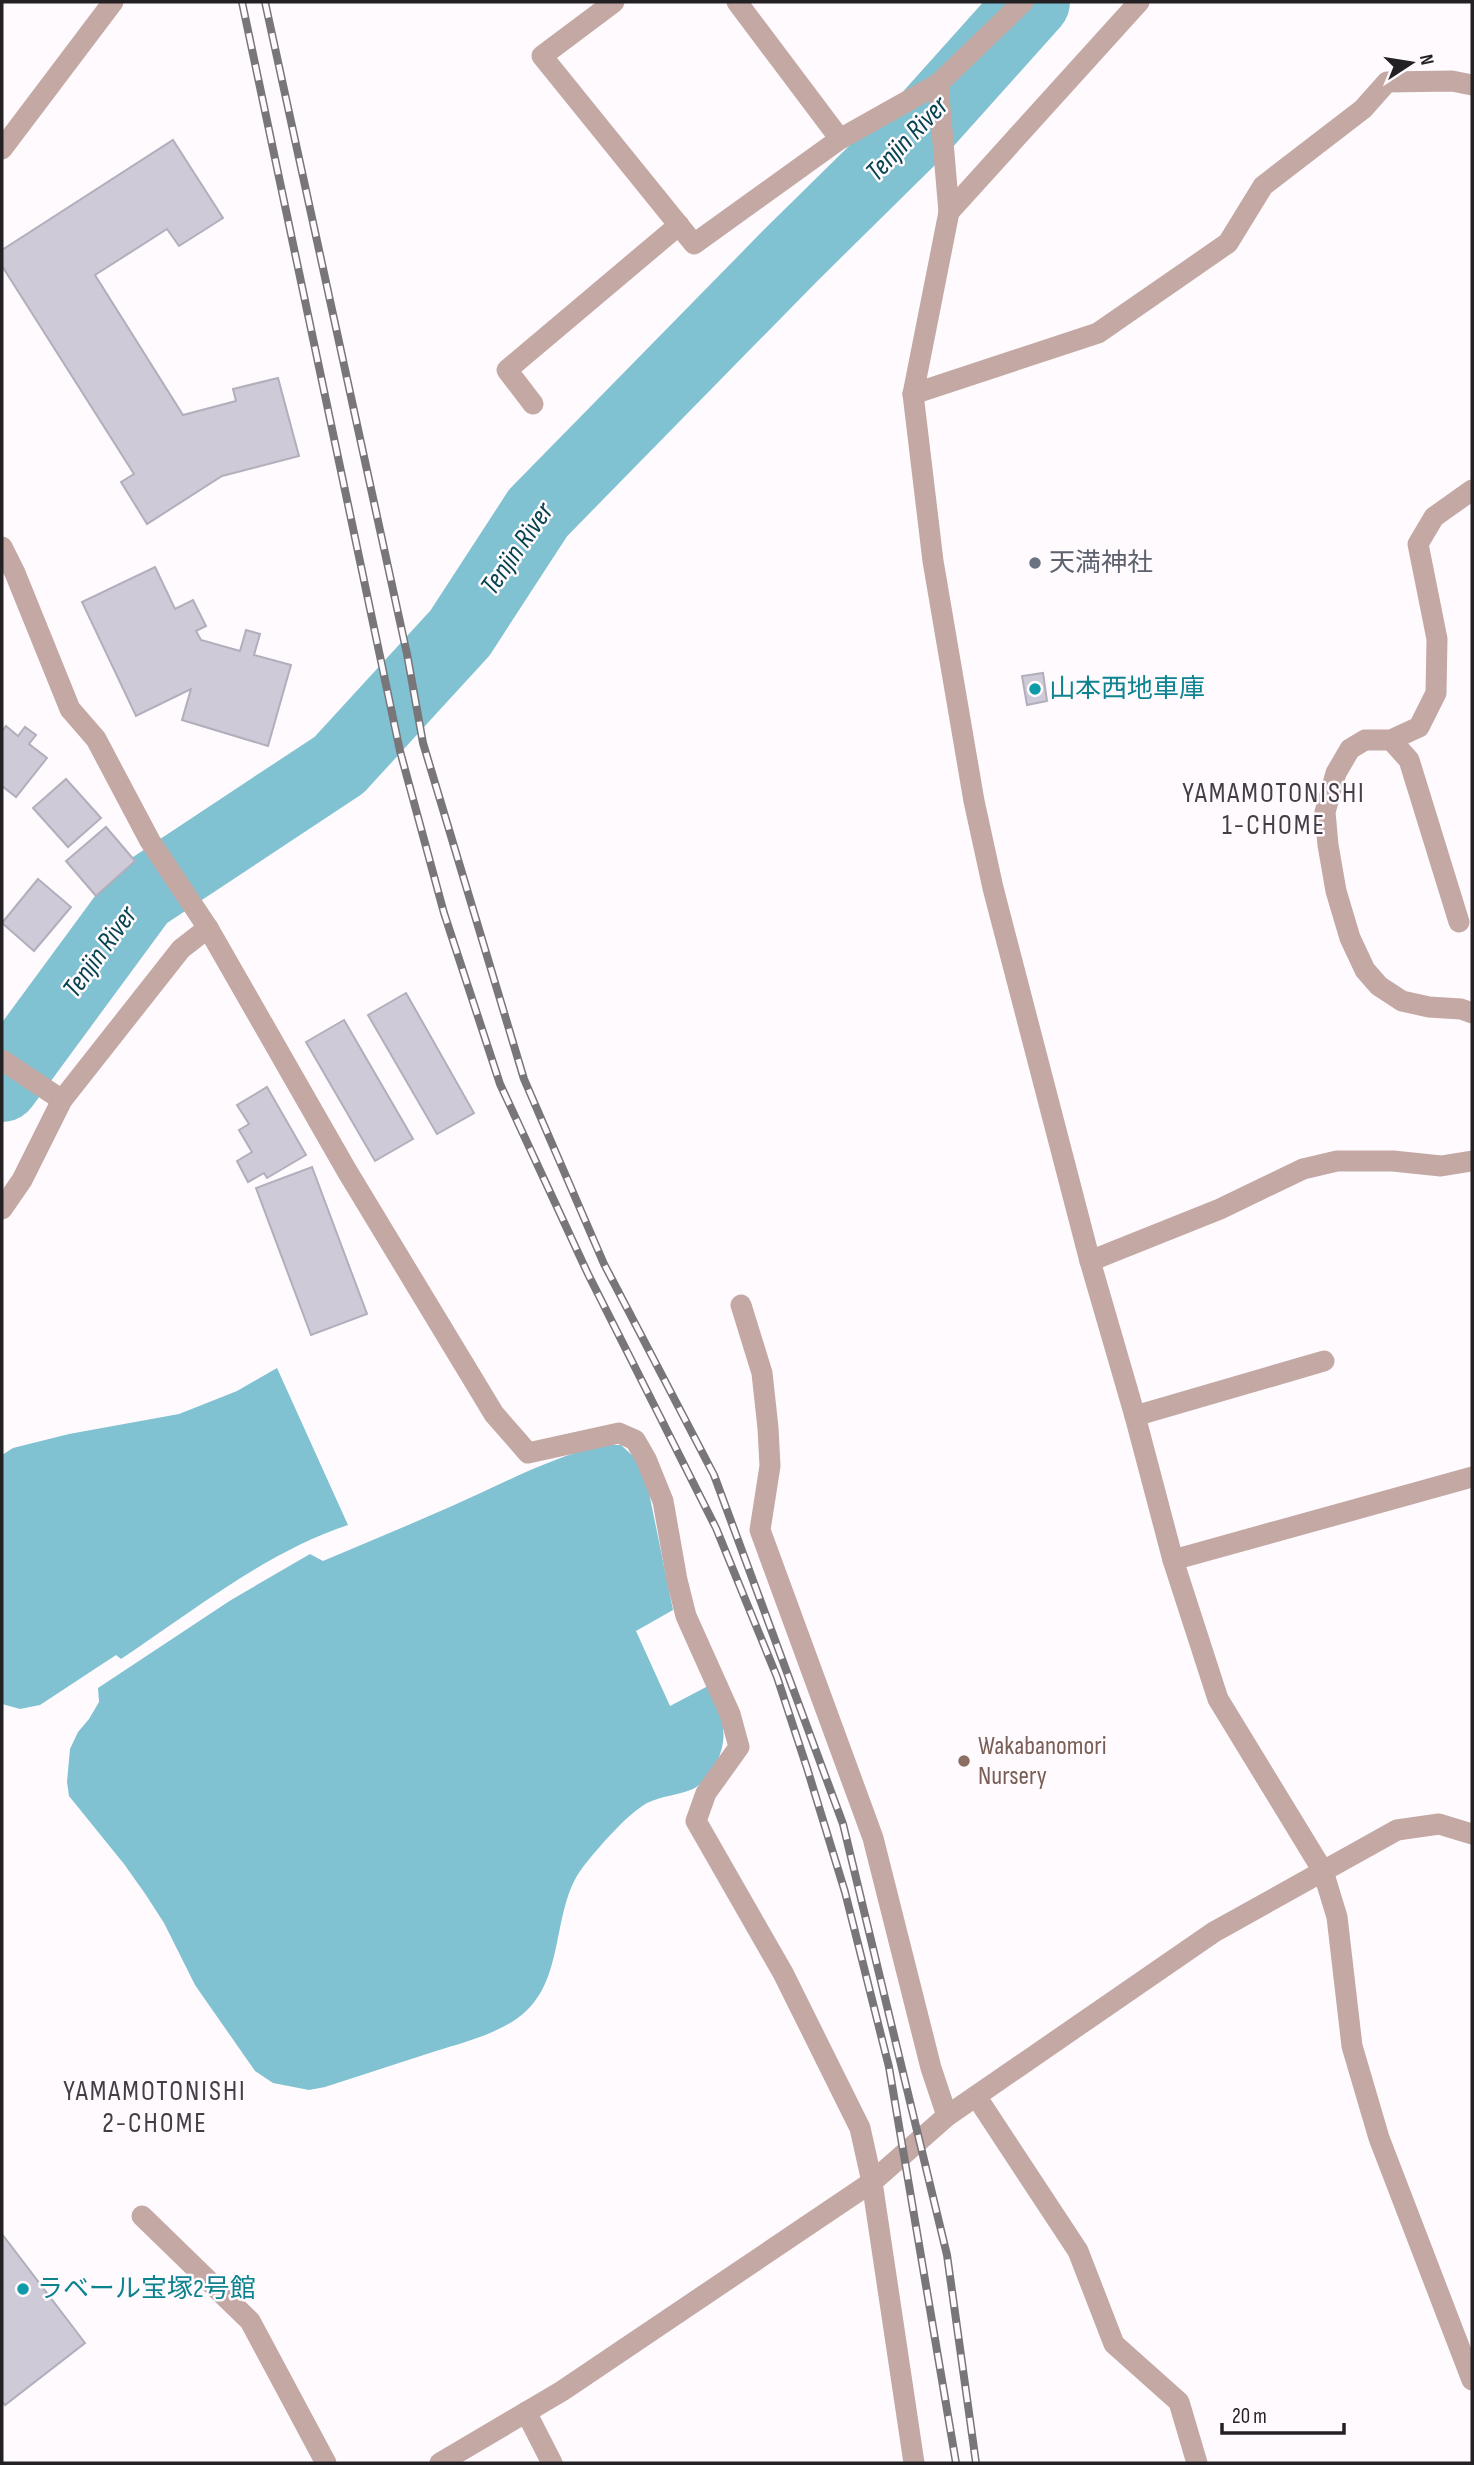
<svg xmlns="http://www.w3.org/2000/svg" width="1474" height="2465" font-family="'Sofia Sans Condensed','Noto Sans JP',sans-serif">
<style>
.water{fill:#80c2d1}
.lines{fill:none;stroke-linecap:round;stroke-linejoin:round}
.river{stroke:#80c2d1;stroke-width:74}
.building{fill:#cecad7;stroke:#b2aebb;stroke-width:2}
.minor{stroke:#c3a8a4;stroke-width:21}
.rail-casing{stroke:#797679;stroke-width:8}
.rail{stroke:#fefafe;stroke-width:5;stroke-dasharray:16;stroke-linecap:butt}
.worship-dot{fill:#6b7280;stroke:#fefafe;stroke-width:2.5}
.culture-dot{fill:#0f9aa8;stroke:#fefafe;stroke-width:2.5}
.education-dot{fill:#8d6e63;stroke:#fefafe;stroke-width:2.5}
.labels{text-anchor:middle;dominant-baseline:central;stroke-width:5;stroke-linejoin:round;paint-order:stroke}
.worship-label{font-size:26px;fill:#5b616d;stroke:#fefafe;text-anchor:start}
.culture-label{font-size:26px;fill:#0d838f;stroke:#fefafe;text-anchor:start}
.education-label{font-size:26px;fill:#785e54;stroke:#fefafe;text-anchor:start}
.water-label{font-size:28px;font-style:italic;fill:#05444f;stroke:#fefafe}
.neighbourhood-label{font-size:28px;letter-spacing:2px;fill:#453d46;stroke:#fefafe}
</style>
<rect width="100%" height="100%" fill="#fefafe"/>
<!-- water -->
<g class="water">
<path d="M277,1368L348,1525C266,1552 192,1612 121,1659L116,1655L40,1705L20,1709L2,1704V1455L13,1448L69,1434L179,1414L237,1391Z"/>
<path d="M601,1445H621L634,1457L647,1483L673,1610L636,1631L670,1706L708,1686C722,1717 731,1734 715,1766C710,1774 701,1785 693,1789C679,1795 661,1796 647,1803C626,1815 598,1848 583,1867C551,1908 566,1977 524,2013C501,2033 465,2042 436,2051C399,2063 362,2075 325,2087L309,2090L273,2083L255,2071L195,1985L164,1923L146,1895L124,1864L69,1796L67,1782L70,1749L78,1732L89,1719L99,1702L98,1688L231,1600L310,1554L323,1561C366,1543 409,1525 452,1506C501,1484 548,1459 601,1445Z"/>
</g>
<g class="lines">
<!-- river -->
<polyline class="river" points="2,1085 141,896 339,765 460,633 538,513 790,256 921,127 1033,2"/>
</g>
<!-- building -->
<g class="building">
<polygon points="173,140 223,218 179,246 167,229 95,275 183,415 236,401 233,389 278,378 299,456 222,476 147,524 121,482 134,474 2,266 2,250"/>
<polygon points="155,567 175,609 193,600 206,626 196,631 201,640 240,651 246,630 260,634 254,655 291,665 268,746 182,720 191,689 136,716 82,602"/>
<polygon points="1043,673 1047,701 1027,705 1022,676"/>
<polygon points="6,726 18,736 25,727 36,735 29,744 47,758 16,797 2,786 2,731"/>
<polygon points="66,779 101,818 68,847 33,808"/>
<polygon points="106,827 135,861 96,896 66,861"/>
<polygon points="38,879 71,907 34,951 2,923"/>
<polygon points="406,993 474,1113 437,1134 368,1015"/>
<polygon points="344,1020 413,1139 375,1161 306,1042"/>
<polygon points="267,1087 306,1155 267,1178 264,1173 248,1182 237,1161 252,1152 239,1130 249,1124 237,1105"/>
<polygon points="312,1167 367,1314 311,1335 256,1188"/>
<polygon points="2,2234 85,2343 5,2405 2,2401"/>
</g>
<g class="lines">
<!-- minor -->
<g class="minor">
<polyline points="614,2 542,56 694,244 840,139 938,84"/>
<polyline points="737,2 840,139"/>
<polyline points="1139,2 949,212 913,394 933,561 974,801 993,888 1090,1261 1135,1416 1173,1560 1218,1699 1323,1871 1337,1917 1352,2046 1379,2138 1472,2380"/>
<polyline points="2,149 113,2"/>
<polyline points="949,212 938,84 1023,2"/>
<polyline points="913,394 1098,333 1228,243 1263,186 1363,109 1387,82 1452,81 1472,85"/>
<polyline points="533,404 507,370 679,225"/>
<polyline points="1472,490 1434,517 1418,544 1437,639 1436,693 1419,727 1391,740 1365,740 1350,749 1336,773 1325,812 1328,845 1336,891 1350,938 1365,970 1379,986 1402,1001 1429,1007 1461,1009 1472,1013"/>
<polyline points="2,547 15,573 70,709 96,739 150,841 208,928 347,1171 494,1414 528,1453 619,1433 635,1440 646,1459 663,1501 677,1580 686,1616 730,1714 739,1747 706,1793 696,1821 783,1973 860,2128 872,2182 914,2463"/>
<polyline points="1391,740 1409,760 1459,922"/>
<polyline points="2,1060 62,1100"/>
<polyline points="2,1209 22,1180 62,1100 181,949 208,928"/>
<polyline points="1090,1261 1220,1209 1303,1169 1337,1161 1393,1161 1441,1166 1472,1161"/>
<polyline points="741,1305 762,1373 768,1428 770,1466 760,1530 873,1838 931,2068 947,2116"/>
<polyline points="1135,1416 1324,1361"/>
<polyline points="1173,1560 1472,1477"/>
<polyline points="976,2096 1078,2251 1114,2344 1179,2402 1197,2463"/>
<polyline points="142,2216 250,2321 326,2463"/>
<polyline points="526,2412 552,2463"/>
<polyline points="440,2463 562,2391 872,2182 947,2116 1214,1932 1397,1830 1439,1824 1472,1834"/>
</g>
<defs>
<g id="rail">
<polyline points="242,2 400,751 444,913 500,1084 588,1274 716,1528 777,1677 807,1768 845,1892 889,2067 956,2463"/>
<polyline points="265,2 407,654 423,743 524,1079 604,1264 714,1475 843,1824 947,2255 976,2463"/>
</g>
</defs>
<!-- rail casing -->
<use href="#rail" class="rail-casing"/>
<!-- rail -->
<use href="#rail" class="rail"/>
</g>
<!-- markers -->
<circle class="worship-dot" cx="1035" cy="563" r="7"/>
<g class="culture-dot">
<circle cx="1035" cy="689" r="7"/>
<circle cx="23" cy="2289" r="7"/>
</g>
<circle class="education-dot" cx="964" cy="1761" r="7"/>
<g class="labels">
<!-- worship labels -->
<g class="worship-label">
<text x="1049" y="563">天満神社</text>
</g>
<!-- culture labels -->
<g class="culture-label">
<text x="1049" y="689">山本西地車庫</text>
<text x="37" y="2289">ラベール宝塚2号館</text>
</g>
<!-- education labels -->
<g class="education-label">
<text x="978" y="1746">Wakabanomori<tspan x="978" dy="30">Nursery</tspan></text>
</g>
<!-- water labels -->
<g class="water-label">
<text transform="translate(907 139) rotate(-46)">Tenjin River</text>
<text transform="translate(517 549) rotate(-55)">Tenjin River</text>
<text transform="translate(100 952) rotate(-54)">Tenjin River</text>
</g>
<!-- neighbourhood labels -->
<g class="neighbourhood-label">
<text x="1274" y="793">YAMAMOTONISHI<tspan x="1274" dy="32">1-CHOME</tspan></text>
<text x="155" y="2091">YAMAMOTONISHI<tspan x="155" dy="32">2-CHOME</tspan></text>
</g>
</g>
<!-- border -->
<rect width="1474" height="2465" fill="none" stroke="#242124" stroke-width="7"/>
<!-- north arrow -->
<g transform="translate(1411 63) rotate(78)" stroke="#fefafe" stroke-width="5" paint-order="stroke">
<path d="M0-5L12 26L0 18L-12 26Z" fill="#242124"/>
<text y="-10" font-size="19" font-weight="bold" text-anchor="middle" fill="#242124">N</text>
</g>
<!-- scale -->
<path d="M1222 2423v10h122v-10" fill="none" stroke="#242124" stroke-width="3.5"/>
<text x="1232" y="2423" font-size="21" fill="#242124" stroke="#fefafe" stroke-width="5" paint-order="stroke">20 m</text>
</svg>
